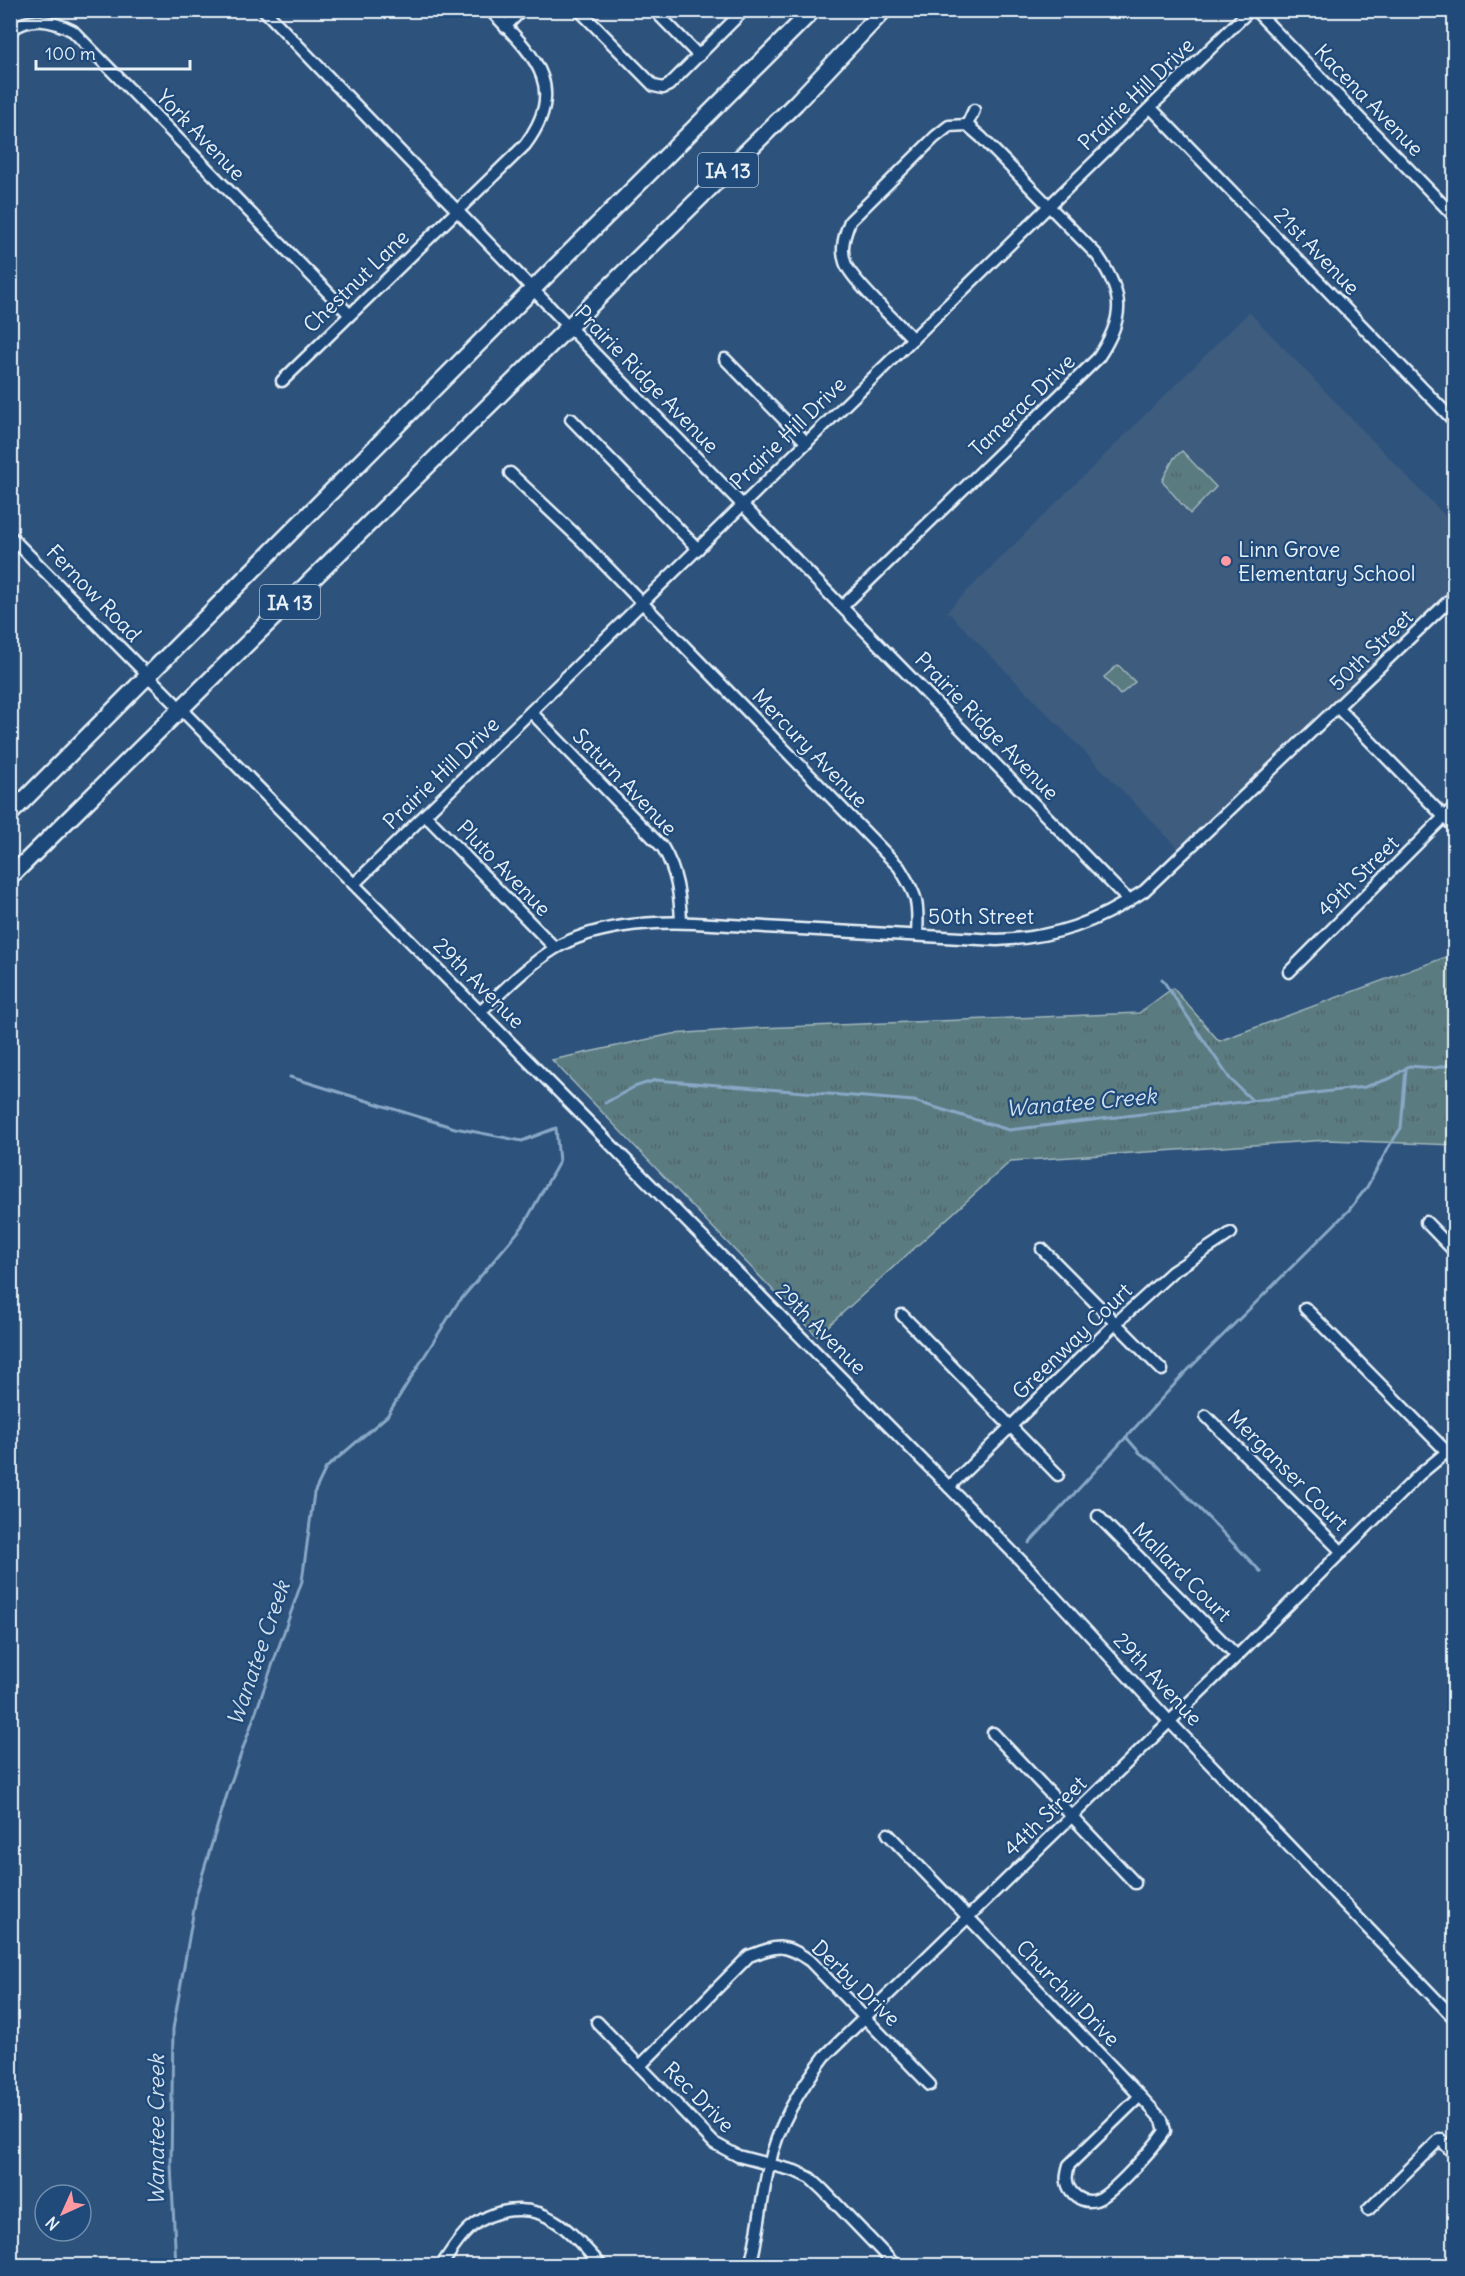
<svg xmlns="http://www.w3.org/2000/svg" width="1465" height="2276" font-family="Delius,sans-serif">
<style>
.built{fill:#3d5c7e}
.park{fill:url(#park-tufts);stroke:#a1b6bc;stroke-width:1.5}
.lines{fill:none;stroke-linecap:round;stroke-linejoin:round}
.stream{stroke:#89a8c6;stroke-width:3}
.minor-casing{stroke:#e8f1f8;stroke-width:15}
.highway-casing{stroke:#e8f1f8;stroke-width:20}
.minor{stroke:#1f4a7a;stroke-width:10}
.highway{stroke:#1f4a7a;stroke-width:15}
.poi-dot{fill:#ff9aa2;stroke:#1f4a7a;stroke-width:2}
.labels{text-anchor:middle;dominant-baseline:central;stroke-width:4.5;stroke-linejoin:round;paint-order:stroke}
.shield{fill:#1f4a7a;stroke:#acbfd2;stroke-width:1.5}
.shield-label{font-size:20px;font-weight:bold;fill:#e8f1f8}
.street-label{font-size:21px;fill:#e8f1f8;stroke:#1f4a7a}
.poi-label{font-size:21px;fill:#e8f1f8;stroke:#1f4a7a;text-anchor:start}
.water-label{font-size:22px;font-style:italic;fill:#d0dfec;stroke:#1f4a7a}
</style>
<defs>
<pattern id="park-tufts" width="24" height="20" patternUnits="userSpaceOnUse" patternTransform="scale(1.5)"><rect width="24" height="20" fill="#5a7c81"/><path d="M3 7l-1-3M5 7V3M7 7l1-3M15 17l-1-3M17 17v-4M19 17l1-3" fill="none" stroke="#516568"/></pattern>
</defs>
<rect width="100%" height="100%" fill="#2d527c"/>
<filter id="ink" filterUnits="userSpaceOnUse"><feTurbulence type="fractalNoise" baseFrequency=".0167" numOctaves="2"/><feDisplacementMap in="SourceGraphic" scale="12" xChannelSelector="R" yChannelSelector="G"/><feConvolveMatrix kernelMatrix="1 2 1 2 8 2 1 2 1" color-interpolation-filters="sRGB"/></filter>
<g filter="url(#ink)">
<!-- built -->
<polygon class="built" points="1249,312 1454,525 1454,596 1184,854 947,611"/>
<!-- park -->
<g class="park">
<polygon points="1182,451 1216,487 1190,514 1162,481 1174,458"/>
<polygon points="1118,665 1135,682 1120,695 1104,677"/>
<polygon points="1454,954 1454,1145 1328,1140 1011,1161 817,1336 552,1060 672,1034 760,1028 1139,1013 1173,988 1219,1041"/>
</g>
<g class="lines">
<!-- stream -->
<g class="stream">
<polyline points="1162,979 1230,1079 1252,1100"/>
<polyline points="605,1103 634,1087 656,1080 914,1101 1009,1130 1365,1087 1391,1078 1409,1066 1435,1068 1454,1064"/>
<polyline points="1126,1437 1140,1453 1157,1465 1261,1572"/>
<polyline points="1029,1543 1185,1373 1349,1210 1367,1187 1388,1148 1401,1128 1406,1069"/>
<polyline points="176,2266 171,2164 173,2029 197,1892 229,1788 302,1581 314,1493 326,1468 387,1416 457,1304 523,1226 559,1162 556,1128 522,1141 455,1128 290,1077"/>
</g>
<defs>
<g id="minor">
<polyline points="264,10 601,360 1129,901"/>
<polyline points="579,10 654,86 663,88 669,85 744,10"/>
<polyline points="654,10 699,56"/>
<polyline points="1255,10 1454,216"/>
<polyline points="505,27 522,10"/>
<path d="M10,31C30,15 52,20 73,31L349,314"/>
<polyline points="1151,108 1454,421"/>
<polyline points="967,125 974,110"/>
<polyline points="725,359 807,443"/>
<path d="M282,381L525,145C570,85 532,54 490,10"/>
<polyline points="571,419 698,549"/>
<path d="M510,473L581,540L899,867C917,896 919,901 917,935"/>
<polyline points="10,536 949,1487 1030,1570 1170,1722 1454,2018"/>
<path d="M843,606L1098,358C1125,318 1125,295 1097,255L981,137L967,125L949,126L935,137L850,221C845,234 840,248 845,262C849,278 899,324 913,339"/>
<polyline points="1338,708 1454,827"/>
<path d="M531,712L663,848C677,872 680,895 681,922"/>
<polyline points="425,815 555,948"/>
<polyline points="354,884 1250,10"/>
<polyline points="1289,972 1454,807"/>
<path d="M480,1012C504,990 527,966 554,949C593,925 650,921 694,923L997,940C1055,938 1096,923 1144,891L1454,596"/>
<polyline points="1426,1222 1454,1251"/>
<polyline points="1042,1249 1162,1370"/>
<polyline points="1305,1308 1454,1459"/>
<polyline points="902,1315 1058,1475"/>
<polyline points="1206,1416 1342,1552"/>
<polyline points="949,1487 1115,1324 1172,1272 1231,1233"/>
<polyline points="1098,1516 1237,1656"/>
<polyline points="993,1733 1135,1883"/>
<path d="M888,1834L1140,2096L1162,2120L1165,2131C1155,2146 1111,2196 1096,2200C1087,2203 1077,2199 1071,2191C1065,2183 1066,2175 1069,2165L1140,2096"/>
<polyline points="597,2022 714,2143 738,2156 795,2171 810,2178 823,2190 896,2266"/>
<path d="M640,2066L749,1956C779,1945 784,1943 810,1961L930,2085"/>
<polyline points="1368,2210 1440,2139 1454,2154"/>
<path d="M441,2266C450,2253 458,2239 469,2229C493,2208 528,2203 555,2221C573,2232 587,2251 602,2266"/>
<path d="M750,2266C759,2233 761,2199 769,2166C778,2124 800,2089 825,2056L1237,1656L1419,1475L1454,1446"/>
</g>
<g id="highway">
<polyline points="10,814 533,289 813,10"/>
<polyline points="10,877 796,103 884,10"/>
</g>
</defs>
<!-- minor casing -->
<use href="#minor" class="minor-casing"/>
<!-- highway casing -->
<use href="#highway" class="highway-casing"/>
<!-- minor -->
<use href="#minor" class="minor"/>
<!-- highway -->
<use href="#highway" class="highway"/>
</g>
</g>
<!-- markers -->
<circle class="poi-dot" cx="1226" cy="561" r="6"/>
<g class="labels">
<!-- shield labels -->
<g class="shield">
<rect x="698" y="153" width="60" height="34" rx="4.5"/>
<rect x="260" y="585" width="60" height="34" rx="4.5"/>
</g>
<g class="shield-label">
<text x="728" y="170">IA 13</text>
<text x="290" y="602">IA 13</text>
</g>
<!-- street labels -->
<g class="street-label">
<text transform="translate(1136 94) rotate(-44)">Prairie Hill Drive</text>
<text transform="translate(1369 100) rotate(46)">Kacena Avenue</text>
<text transform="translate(201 135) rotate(46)">York Avenue</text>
<text transform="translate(1317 251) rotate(46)">21st Avenue</text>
<text transform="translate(356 281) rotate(-44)">Chestnut Lane</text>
<text transform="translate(647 379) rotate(46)">Prairie Ridge Avenue</text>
<text transform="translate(1022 405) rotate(-44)">Tamerac Drive</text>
<text transform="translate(788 433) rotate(-44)">Prairie Hill Drive</text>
<text transform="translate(94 593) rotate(46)">Fernow Road</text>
<text transform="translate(1371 650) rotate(-44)">50th Street</text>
<text transform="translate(987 726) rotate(46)">Prairie Ridge Avenue</text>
<text transform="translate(810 748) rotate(46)">Mercury Avenue</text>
<text transform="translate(441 773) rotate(-44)">Prairie Hill Drive</text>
<text transform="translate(625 782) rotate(46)">Saturn Avenue</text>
<text transform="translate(504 868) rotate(46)">Pluto Avenue</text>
<text transform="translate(1358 876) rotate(-45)">49th Street</text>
<text x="981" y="916">50th Street</text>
<text transform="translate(479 983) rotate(45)">29th Avenue</text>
<text transform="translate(821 1329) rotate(45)">29th Avenue</text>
<text transform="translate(1072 1341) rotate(-44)">Greenway Court</text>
<text transform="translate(1288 1470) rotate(45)">Merganser Court</text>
<text transform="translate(1182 1572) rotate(45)">Mallard Court</text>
<text transform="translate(1158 1679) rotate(47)">29th Avenue</text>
<text transform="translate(1045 1816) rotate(-44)">44th Street</text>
<text transform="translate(856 1983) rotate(44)">Derby Drive</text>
<text transform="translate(1068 1993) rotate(46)">Churchill Drive</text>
<text transform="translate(699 2097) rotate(45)">Rec Drive</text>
</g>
<!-- poi labels -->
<g class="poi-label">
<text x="1238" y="549">Linn Grove<tspan x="1238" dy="24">Elementary School</tspan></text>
</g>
<!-- water labels -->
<g class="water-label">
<text transform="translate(1081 1102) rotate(-5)">Wanatee Creek</text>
<text transform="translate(258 1653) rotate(-71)">Wanatee Creek</text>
<text transform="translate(156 2130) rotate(-90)">Wanatee Creek</text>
</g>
</g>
<!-- margin -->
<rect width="1465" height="2276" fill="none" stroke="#1f4a7a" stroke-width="36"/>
<rect x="18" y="18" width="1429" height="2240" fill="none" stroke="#e8f1f8" stroke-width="2" filter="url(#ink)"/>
<!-- north arrow -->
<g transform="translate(63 2213) rotate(225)"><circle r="28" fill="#1f4a7a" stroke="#6f8dac" stroke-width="1.5"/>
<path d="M0-4.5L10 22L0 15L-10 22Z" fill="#ff9aa2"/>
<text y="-9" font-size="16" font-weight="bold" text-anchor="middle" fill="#e8f1f8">N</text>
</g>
<!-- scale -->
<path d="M36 60v9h154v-9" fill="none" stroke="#e8f1f8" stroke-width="3"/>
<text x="45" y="60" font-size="18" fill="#e8f1f8" stroke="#1f4a7a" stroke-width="4.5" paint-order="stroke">100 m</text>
</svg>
